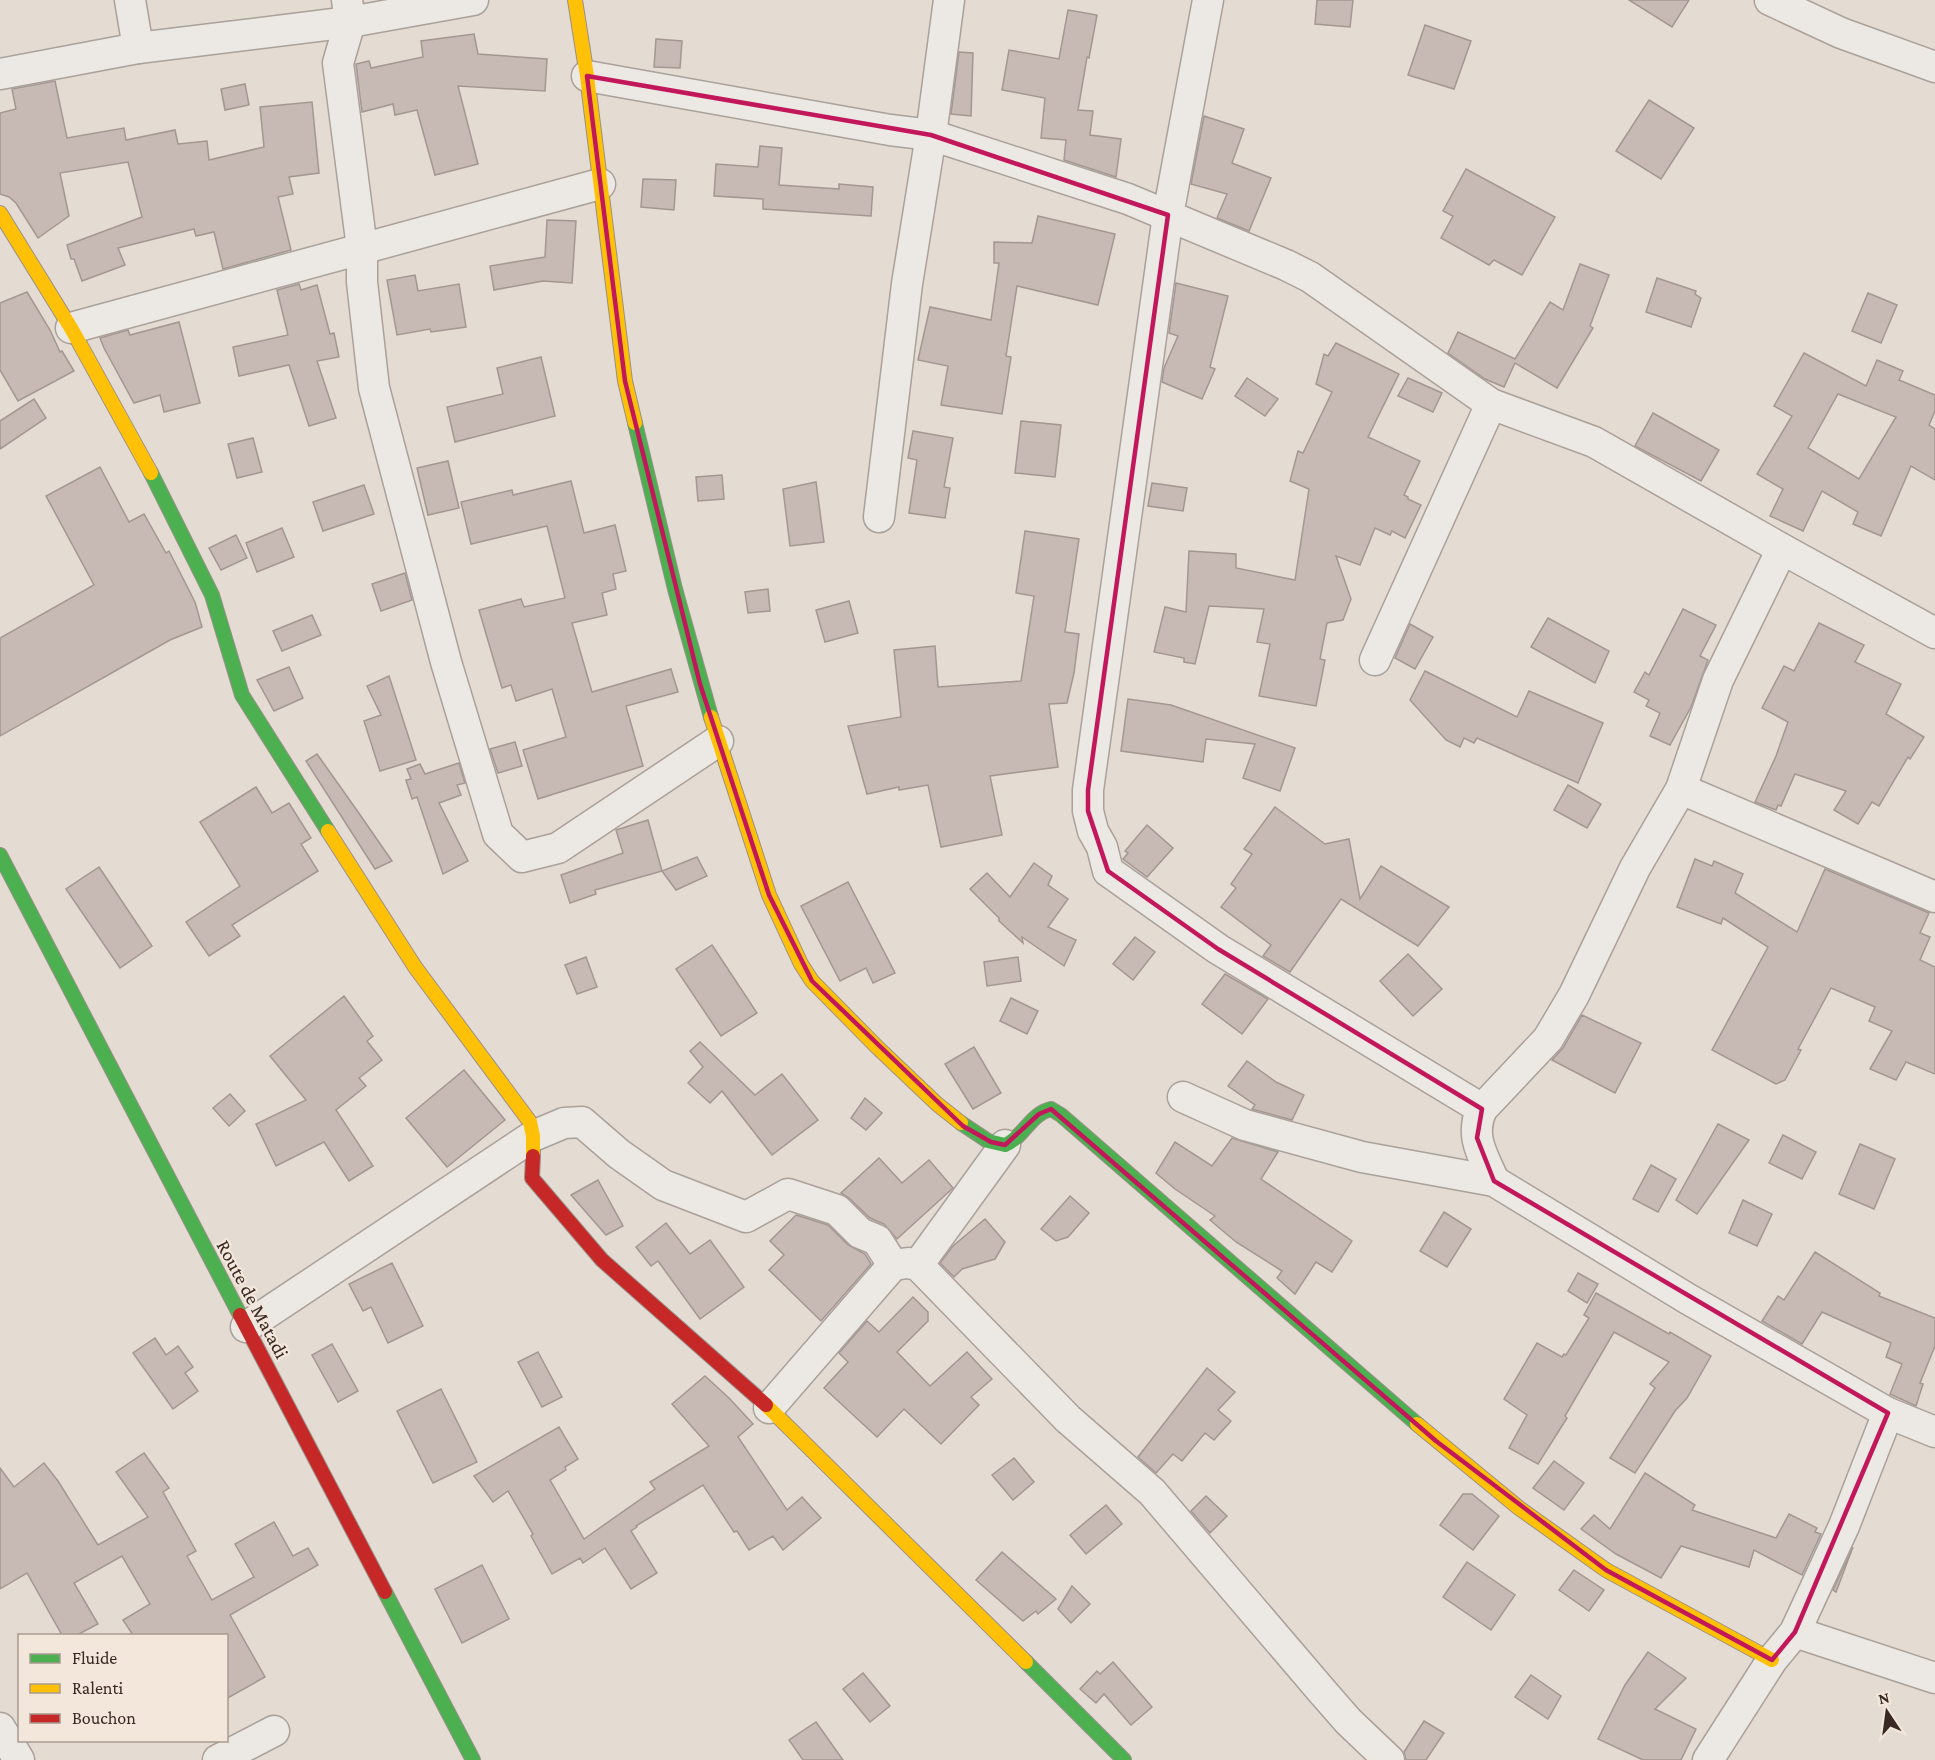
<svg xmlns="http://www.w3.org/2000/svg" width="1935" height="1760" font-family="'Crimson Pro',serif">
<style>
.building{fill:#c7b9b3;stroke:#a49791;stroke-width:1.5;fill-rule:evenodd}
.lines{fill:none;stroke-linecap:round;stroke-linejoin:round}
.street-casing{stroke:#aaa19a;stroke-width:33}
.fast-casing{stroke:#9a908a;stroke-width:16}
.slow-casing{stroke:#9a908a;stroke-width:16}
.jam-casing{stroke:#9a908a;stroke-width:16}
.street{stroke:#ece8e3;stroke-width:30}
.fast{stroke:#4caf50;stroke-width:14}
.slow{stroke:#ffc107;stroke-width:14}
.jam{stroke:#c62828;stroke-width:14}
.marked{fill:none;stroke:#c2185b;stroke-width:4.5;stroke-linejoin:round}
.labels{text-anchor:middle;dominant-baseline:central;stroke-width:4.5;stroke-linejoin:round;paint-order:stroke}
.street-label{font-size:20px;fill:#392823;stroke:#f3e6da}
</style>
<rect width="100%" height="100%" fill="#e4dbd2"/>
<!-- building -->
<g class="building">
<polygon points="1317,0 1353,0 1350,27 1315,24"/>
<polygon points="1629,0 1689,0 1672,27"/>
<polygon points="1068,10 1097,15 1089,58 1087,57 1078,110 1093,111 1090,135 1121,139 1116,177 1064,160 1066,140 1041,138 1045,98 1002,90 1009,50 1059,59"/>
<polygon points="1425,25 1471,41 1454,89 1408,75"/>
<polygon points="474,34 478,54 547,59 545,91 458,86 478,164 435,175 417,110 395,115 393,104 362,112 356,64 369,61 371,68 423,57 421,41"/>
<polygon points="656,39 682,41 680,68 654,67"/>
<polygon points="959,52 973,53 971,116 951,114"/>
<polygon points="55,81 67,138 124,128 126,140 175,130 178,144 207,141 209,160 264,147 260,107 312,102 319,173 289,177 293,194 278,197 291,250 223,269 214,232 196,236 194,229 118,248 125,265 82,281 74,259 71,259 67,245 142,217 128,162 60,173 69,216 38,238 16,203 9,197 0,194 0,113 16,109 12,89"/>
<polygon points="245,84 249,105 225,110 221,89"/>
<polygon points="1649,100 1694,128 1661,179 1616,151"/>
<polygon points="1204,116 1244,129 1232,163 1271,178 1249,231 1217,218 1227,194 1191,184"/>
<polygon points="760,146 782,148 779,185 839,189 839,184 873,187 871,216 763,209 763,199 714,196 716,164 758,167"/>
<polygon points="1466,169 1555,217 1522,275 1494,260 1489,265 1441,238 1453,216 1443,211"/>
<polygon points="643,179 676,180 674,210 641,207"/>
<polygon points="1038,216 1115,234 1098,305 1017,286 1006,356 1011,357 1002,414 941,405 948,366 918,360 930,307 991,320 999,263 994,263 994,242 1032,243"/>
<polygon points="547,220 576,221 572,283 543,281 494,290 490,266 545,257"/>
<polygon points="1580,264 1609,275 1590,326 1593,328 1557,388 1515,363 1504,387 1485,379 1448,353 1458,332 1515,359 1550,302 1563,310"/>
<polygon points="415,275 418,291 459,284 466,327 431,332 430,329 397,335 387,280"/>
<polygon points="1657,278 1696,291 1695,294 1701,298 1691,327 1646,312"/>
<polygon points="1176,283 1228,296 1210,367 1215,369 1202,399 1162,382 1164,368 1178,336 1169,333"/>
<polygon points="299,284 301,290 317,285 330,334 334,333 339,357 317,361 336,418 309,426 289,365 239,376 233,347 288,335 277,290"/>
<polygon points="27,292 50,330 60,352 62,351 74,371 18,401 0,370 0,303"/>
<polygon points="1868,293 1897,305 1881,343 1852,331"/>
<polygon points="179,322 200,403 164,412 160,395 134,403 104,348 100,338 128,330 130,335"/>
<polygon points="1336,343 1399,374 1368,437 1420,461 1404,495 1408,497 1408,499 1421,505 1405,538 1392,531 1390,535 1375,528 1360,565 1336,556 1351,599 1343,620 1327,623 1320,659 1325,660 1316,706 1259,696 1270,644 1257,642 1264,609 1209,606 1195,664 1184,662 1184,658 1154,652 1165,607 1186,612 1189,551 1236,554 1236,568 1295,580 1309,489 1290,481 1298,451 1303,453 1332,392 1316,384 1324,354 1328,356"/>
<path d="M1804,353L1866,386L1877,360L1903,371L1899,380L1935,395V411L1929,425L1935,429V480L1911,466L1881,536L1853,524L1858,512L1822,491L1803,531L1770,516L1783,489L1757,474L1792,416L1774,406ZM1838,394L1896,417L1859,479L1808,448Z"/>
<polygon points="541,357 555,416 455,442 447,407 503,394 497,368"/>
<polygon points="1247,378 1278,399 1265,416 1235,396"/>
<polygon points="1408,378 1442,393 1433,412 1398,396"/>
<polygon points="34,399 46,418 0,449 0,421"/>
<polygon points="1653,413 1719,450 1701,481 1635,446"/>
<polygon points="1021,421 1061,425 1055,477 1015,473"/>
<polygon points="913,431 953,438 944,487 950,488 945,518 909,513 917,460 908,458"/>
<polygon points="253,438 262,472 237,478 228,444"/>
<polygon points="448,461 459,508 428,515 417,468"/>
<polygon points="100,467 129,522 144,514 166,553 169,551 195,602 202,627 170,640 0,736 0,638 94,585 46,496"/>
<polygon points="722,475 724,499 698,501 696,477"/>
<polygon points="571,481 584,533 615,525 626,571 613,574 616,589 602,593 607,615 572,623 592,692 671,669 678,692 626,706 643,766 538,799 523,750 566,737 552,689 516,701 511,685 502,688 479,610 521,599 524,607 565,598 547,526 471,544 461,502 512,490 513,495"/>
<polygon points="816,482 824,542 790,546 783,489"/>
<polygon points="1152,483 1187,488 1183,511 1148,506"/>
<polygon points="364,485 374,514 323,531 313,502"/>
<polygon points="282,528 294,557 257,572 246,543"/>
<polygon points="1025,531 1079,539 1065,632 1079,634 1074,673 1067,703 1049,704 1058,767 990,776 1002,835 941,847 928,785 899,790 899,787 867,794 848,726 901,717 894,650 935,646 938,687 1021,681 1034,596 1016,593"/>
<polygon points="236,535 247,558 221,570 209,548"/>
<polygon points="405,573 412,600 381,611 372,584"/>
<polygon points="768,589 770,611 748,613 745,592"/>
<polygon points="849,601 858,633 825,642 816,610"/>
<polygon points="1683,609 1716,625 1700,656 1708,660 1691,707 1670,745 1650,736 1660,713 1646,706 1649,700 1634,692 1645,672 1649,675"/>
<polygon points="312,615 321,635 282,651 273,631"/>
<polygon points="1548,618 1609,651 1595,683 1531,647"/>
<polygon points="1819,623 1864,645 1855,662 1901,684 1886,714 1924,737 1910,759 1908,757 1879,806 1872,802 1858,824 1834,810 1846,791 1795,774 1781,806 1778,805 1776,810 1755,802 1776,756 1788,722 1762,708 1784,666 1794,671"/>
<polygon points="1410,624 1433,637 1415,669 1395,658"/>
<polygon points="289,667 303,698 274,711 257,680"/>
<polygon points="1425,671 1517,717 1529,691 1603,723 1578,783 1477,738 1474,743 1464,738 1460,747 1446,740 1410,700"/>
<polygon points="389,676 416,760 380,771 364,721 381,715 367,686"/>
<polygon points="1128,699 1171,705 1295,748 1280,791 1243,778 1255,744 1206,739 1203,762 1121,751"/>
<polygon points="515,742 522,766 498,773 490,749"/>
<polygon points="317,754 356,809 392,861 375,869 306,761"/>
<polygon points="459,763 465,783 457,785 461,795 439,803 468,861 443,874 417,797 412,799 406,780 411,779 407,769 420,764 425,774"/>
<polygon points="1568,785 1601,804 1587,828 1554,810"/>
<polygon points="256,787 272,813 289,803 311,838 301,844 318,871 232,925 240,936 209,956 186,922 240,886 200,822"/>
<polygon points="1275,807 1325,844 1349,839 1360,899 1381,866 1449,907 1418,946 1341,899 1290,972 1263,956 1271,945 1221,907 1236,888 1231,884 1252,854 1244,849"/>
<polygon points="648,820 662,871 595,890 596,894 570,903 561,875 623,853 616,830"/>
<polygon points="1147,825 1173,848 1147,877 1123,859 1128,853 1125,851"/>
<polygon points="697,857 707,876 676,890 662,871"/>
<polygon points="1695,859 1712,866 1714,861 1743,874 1735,893 1797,932 1825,869 1929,913 1920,933 1930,937 1920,960 1935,967 1935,1074 1906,1062 1896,1080 1870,1069 1892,1031 1869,1021 1875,1007 1831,988 1798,1049 1801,1050 1785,1080 1776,1084 1712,1050 1768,947 1723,918 1721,924 1677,907"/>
<polygon points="1034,863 1052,876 1048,885 1068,899 1048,927 1076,940 1064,966 1022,937 1023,943 999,921 999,918 970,889 987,873 1010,897"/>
<polygon points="99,867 152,946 120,968 66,889"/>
<polygon points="848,882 895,973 873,983 866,968 840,981 801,906"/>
<polygon points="1135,937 1155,952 1133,980 1113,964"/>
<polygon points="712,945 757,1013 721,1036 676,969"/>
<polygon points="1408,954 1442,989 1413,1016 1380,981"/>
<polygon points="586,957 597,987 577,994 565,965"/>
<polygon points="1018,957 1021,981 987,986 984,962"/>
<polygon points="1225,974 1268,999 1242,1034 1202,1004"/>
<polygon points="344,996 373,1036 367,1041 382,1060 359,1078 366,1086 336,1110 373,1166 349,1181 324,1142 276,1166 256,1124 306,1100 270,1056"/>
<polygon points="1011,998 1038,1011 1027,1034 1000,1021"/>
<polygon points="1582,1015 1641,1043 1615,1093 1552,1060 1563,1048"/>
<polygon points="700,1042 755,1095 782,1074 818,1120 772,1155 722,1091 710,1103 688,1083 703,1067 690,1051"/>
<polygon points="974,1047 1001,1093 973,1109 945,1064"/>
<polygon points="1247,1061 1276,1082 1304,1095 1292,1120 1252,1109 1255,1105 1228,1086"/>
<polygon points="464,1070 505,1120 447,1167 406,1118"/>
<polygon points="230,1094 245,1111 229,1126 213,1108"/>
<polygon points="865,1098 882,1113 866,1130 851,1118"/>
<polygon points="1718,1124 1749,1140 1697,1214 1676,1200"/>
<polygon points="1783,1135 1816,1152 1802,1179 1769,1163"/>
<polygon points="1232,1138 1278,1152 1261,1179 1352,1241 1332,1272 1316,1262 1295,1294 1277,1278 1282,1271 1236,1242 1210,1220 1215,1216 1175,1189 1156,1173 1175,1142 1212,1166"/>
<polygon points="1860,1144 1895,1159 1874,1209 1839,1194"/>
<polygon points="879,1158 902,1183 929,1160 953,1188 897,1239 884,1224 870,1218 849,1198 841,1193"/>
<polygon points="1651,1165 1676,1179 1658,1212 1633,1199"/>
<polygon points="598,1180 623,1226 606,1235 571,1195"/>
<polygon points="1070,1196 1089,1213 1068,1237 1056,1241 1041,1229"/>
<polygon points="1743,1200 1772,1214 1757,1246 1729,1233"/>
<polygon points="1444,1212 1471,1229 1447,1267 1420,1251"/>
<polygon points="796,1215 828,1225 848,1245 865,1254 871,1264 821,1321 769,1270 784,1255 770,1241"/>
<polygon points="985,1219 1005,1242 995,1259 962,1269 954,1277 940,1263 953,1246"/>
<polygon points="666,1223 690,1254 710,1240 744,1287 700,1319 658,1261 651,1266 636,1247"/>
<polygon points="1815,1252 1880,1293 1879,1296 1935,1318 1935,1346 1920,1383 1923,1384 1916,1406 1890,1394 1902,1364 1886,1357 1891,1343 1822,1312 1802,1344 1762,1321 1778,1296 1784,1300"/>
<polygon points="392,1263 423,1326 388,1343 371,1307 363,1311 349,1284"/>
<polygon points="1578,1273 1598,1284 1587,1303 1568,1291"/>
<polygon points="1596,1293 1669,1334 1670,1332 1711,1356 1687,1398 1675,1411 1635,1473 1610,1458 1655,1388 1650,1384 1669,1362 1614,1332 1565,1416 1567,1418 1538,1464 1509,1448 1527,1415 1504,1399 1537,1343 1562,1357 1564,1354 1566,1355 1589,1318 1584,1315"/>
<polygon points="913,1297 928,1312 928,1321 897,1352 930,1386 967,1352 992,1379 971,1397 979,1405 941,1444 904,1409 877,1437 824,1388 848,1362 839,1353 867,1321 879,1332"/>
<polygon points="155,1338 166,1355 178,1346 193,1367 185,1373 198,1391 173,1409 133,1353"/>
<polygon points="332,1344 358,1391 338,1402 312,1355"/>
<polygon points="538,1352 562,1397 542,1407 518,1362"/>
<polygon points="1207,1368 1235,1392 1218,1410 1231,1421 1214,1440 1205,1433 1182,1461 1173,1454 1156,1473 1138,1457"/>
<polygon points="705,1376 729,1398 753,1424 738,1437 787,1510 802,1497 821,1518 783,1550 773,1536 749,1550 737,1531 734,1532 703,1485 636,1526 637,1527 631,1531 657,1573 631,1589 605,1548 583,1563 580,1558 552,1574 531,1536 533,1534 508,1491 493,1502 474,1476 559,1427 578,1459 565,1467 566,1470 550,1480 584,1539 655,1489 650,1482 709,1446 672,1404"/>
<polygon points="441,1389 477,1462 433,1483 397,1411"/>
<polygon points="144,1453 169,1488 163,1492 196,1551 187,1556 212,1600 254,1577 235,1544 274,1522 293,1556 308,1548 318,1565 230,1615 265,1677 226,1699 226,1635 133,1635 123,1620 150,1604 122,1556 74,1583 98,1624 77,1635 62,1635 27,1573 0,1589 0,1468 14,1487 44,1463 58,1481 98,1545 148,1517 116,1472"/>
<polygon points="1014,1458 1034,1482 1013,1500 992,1475"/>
<polygon points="1554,1461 1584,1483 1564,1510 1533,1488"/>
<polygon points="1645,1473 1695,1505 1692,1510 1776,1538 1789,1514 1817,1528 1815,1532 1821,1534 1802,1575 1754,1550 1749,1567 1681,1546 1661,1578 1616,1554 1581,1529 1594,1515 1610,1529"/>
<polygon points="1463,1494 1472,1494 1499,1516 1473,1550 1440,1525"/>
<polygon points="1206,1496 1227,1516 1210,1533 1191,1511"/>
<polygon points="1106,1505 1122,1524 1086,1554 1070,1535"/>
<polygon points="1853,1547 1836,1592 1833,1590"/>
<polygon points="1002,1552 1056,1599 1038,1614 1036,1611 1023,1621 976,1580"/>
<polygon points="1467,1562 1515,1595 1491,1630 1443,1597"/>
<polygon points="482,1565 509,1619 462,1643 435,1589"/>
<polygon points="1574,1570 1604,1590 1589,1611 1559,1590"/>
<polygon points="1072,1586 1090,1604 1071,1623 1058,1609"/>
<polygon points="1648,1652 1686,1678 1655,1709 1696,1729 1681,1760 1643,1760 1598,1739 1625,1685"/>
<polygon points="1113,1662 1152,1707 1131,1725 1104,1694 1096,1703 1080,1689 1097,1671 1100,1674"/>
<polygon points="863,1673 890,1706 870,1722 843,1689"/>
<polygon points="1531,1675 1561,1696 1548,1719 1515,1697"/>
<polygon points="1424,1721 1444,1733 1426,1760 1406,1760 1404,1752"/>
<polygon points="816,1722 843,1760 803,1760 789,1740"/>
</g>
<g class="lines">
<defs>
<g id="street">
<polyline points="130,0 138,48"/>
<polyline points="347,0 350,22 338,63 362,248 362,282 374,388 446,662 498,834 522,857 558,848 718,741"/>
<polyline points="1208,0 1168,215 1088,790 1088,811 1093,831 1102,847 1108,871 1218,949 1482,1109"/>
<polyline points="1770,0 1841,33 1935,67"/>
<polyline points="0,74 138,48 350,22 473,0"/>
<polyline points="587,76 890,130 931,135 1128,199 1286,265 1310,277 1491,404 1594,442 1782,549 1935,633"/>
<polyline points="71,328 600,184"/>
<polyline points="879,517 907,284 931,135 949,0"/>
<polyline points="1375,660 1491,404"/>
<polyline points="1681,789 1935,897"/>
<polyline points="1183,1097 1245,1125 1362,1157 1494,1181 1688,1299 1888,1413 1935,1432"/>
<path d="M1494,1181C1483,1156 1469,1135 1482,1109L1548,1039L1574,995L1635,868L1681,789L1718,680L1782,549"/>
<polyline points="918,1265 1005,1145"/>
<polyline points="246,1327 533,1136 564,1123 582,1122 619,1154 663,1185 746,1217 788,1194 837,1210 860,1233 877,1240 893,1265 908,1263 918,1265 1068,1419 1152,1492 1321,1690 1348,1721 1389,1760"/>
<polyline points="769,1408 893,1265"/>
<polyline points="1795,1632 1935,1678"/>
<polyline points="0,1728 19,1760"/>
<polyline points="218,1760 274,1731"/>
<polyline points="1708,1760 1772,1660 1795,1632 1844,1526 1888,1413"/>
</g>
<g id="fast">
<polyline points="635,423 675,589 711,717"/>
<polyline points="151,473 212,595 242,695 328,831"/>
<polyline points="0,855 240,1315"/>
<path d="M961,1123L988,1141L1005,1145C1024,1137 1030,1114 1051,1109L1061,1115L1417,1424"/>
<polyline points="385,1592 473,1760"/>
<polyline points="1026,1662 1124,1760"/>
</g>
<g id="slow">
<polyline points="575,0 587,76 625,381 635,423"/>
<polyline points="0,213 71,328 151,473"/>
<polyline points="711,717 769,895 801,964 812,981 877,1047 937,1104 961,1123"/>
<polyline points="328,831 415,967 530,1122 533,1136 533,1156"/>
<polyline points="766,1405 1026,1662"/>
<polyline points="1417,1424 1519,1508 1606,1570 1772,1660"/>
</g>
<g id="jam">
<polyline points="533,1156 532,1178 602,1260 766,1405"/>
<polyline points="240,1315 385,1592"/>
</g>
</defs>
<!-- street casing -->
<use href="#street" class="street-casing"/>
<!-- fast casing -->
<use href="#fast" class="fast-casing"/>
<!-- slow casing -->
<use href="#slow" class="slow-casing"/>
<!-- jam casing -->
<use href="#jam" class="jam-casing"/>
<!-- street -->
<use href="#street" class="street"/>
<!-- fast -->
<use href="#fast" class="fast"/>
<!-- slow -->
<use href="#slow" class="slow"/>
<!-- jam -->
<use href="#jam" class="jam"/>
</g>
<!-- marked area -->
<path class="marked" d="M587,76L931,135L1168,215L1088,790V811L1108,871L1218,949L1482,1109L1477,1138L1494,1181L1888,1413L1795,1632L1772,1660L1606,1570L1436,1441L1051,1109L1039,1114L1005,1145L991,1142L963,1126L812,981L769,895L700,684L625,381Z"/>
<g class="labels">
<!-- street labels -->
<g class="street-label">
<text transform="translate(253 1299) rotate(62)">Route de Matadi</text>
</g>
</g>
<!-- legend -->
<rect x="18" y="1634" width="210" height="108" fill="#f3e6da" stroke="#a99a91" stroke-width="1.5"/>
<rect x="30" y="1654" width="30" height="9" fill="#4caf50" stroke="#a99a91" stroke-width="1.5"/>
<text x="72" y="1664" font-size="18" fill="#392823">Fluide</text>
<rect x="30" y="1684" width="30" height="9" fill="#ffc107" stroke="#a99a91" stroke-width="1.5"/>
<text x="72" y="1694" font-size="18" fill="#392823">Ralenti</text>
<rect x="30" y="1714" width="30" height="9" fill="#c62828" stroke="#a99a91" stroke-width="1.5"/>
<text x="72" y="1724" font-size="18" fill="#392823">Bouchon</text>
<!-- north arrow -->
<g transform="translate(1887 1712) rotate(347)" stroke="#f3e6da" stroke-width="4.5" paint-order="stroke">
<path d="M0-4.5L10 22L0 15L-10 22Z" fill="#392823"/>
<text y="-9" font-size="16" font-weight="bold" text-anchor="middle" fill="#392823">N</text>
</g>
</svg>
